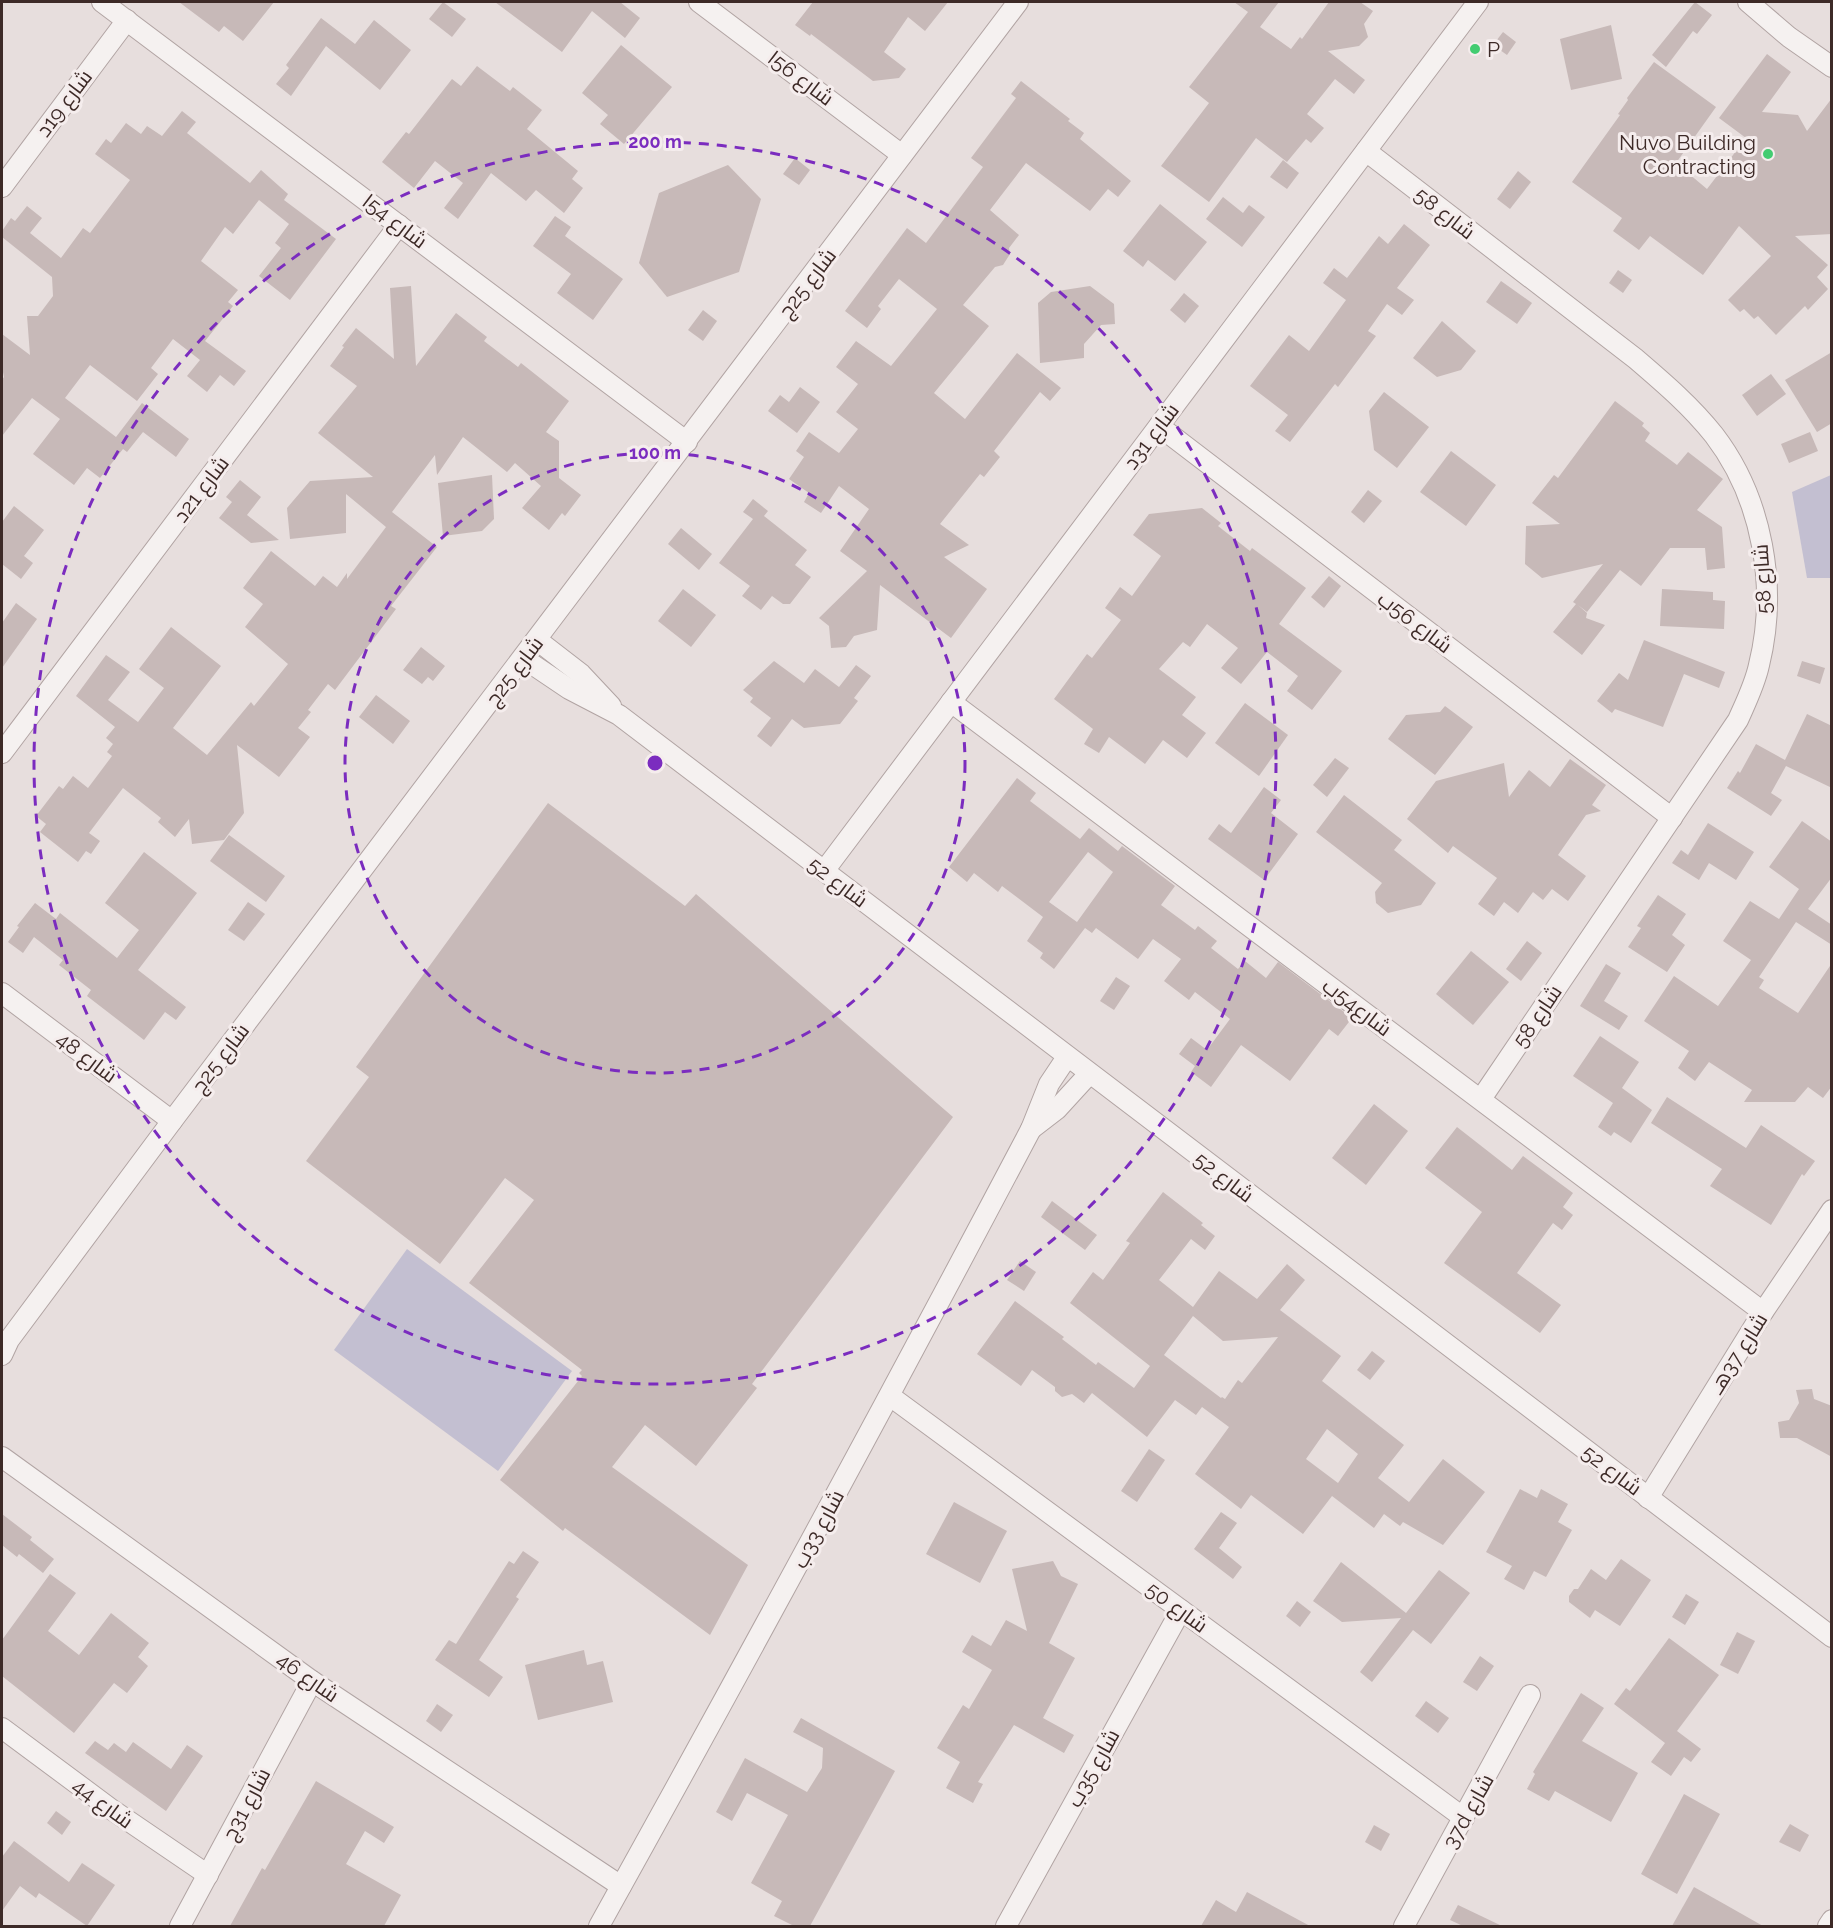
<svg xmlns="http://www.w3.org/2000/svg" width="1833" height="1928" font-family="Raleway,Cairo,sans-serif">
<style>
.green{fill:#c3bfd1}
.building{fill:#c7b9b8;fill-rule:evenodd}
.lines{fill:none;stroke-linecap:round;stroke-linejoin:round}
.minor-casing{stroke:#b1a4a3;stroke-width:22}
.minor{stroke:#f5f1f0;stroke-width:20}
.ring{fill:none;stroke:#7b2cbf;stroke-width:3;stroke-dasharray:10 8}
.poi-dot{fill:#43cc71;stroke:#f5eded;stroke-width:2}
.labels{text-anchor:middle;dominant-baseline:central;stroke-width:6;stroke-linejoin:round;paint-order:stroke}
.poi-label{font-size:21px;fill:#3d2a27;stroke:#f5eded;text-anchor:start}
.street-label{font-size:21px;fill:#3d2a27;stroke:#f5eded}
.centre{fill:#7b2cbf;stroke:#f5eded;stroke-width:3}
.ring-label{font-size:18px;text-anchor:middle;font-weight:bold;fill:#7b2cbf;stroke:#f5eded;stroke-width:6;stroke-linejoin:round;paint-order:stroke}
</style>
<rect width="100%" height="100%" fill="#e7dedd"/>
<!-- green -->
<g class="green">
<polygon points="1831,475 1831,578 1807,578 1792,492"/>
<polygon points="407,1249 572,1371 498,1471 334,1350"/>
</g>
<!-- building -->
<g class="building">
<polygon points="179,2 274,2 243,41 224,26 219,32"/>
<polygon points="443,2 466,19 452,37 429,19"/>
<polygon points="495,2 620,2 640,18 625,38 592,11 562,52"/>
<polygon points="813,2 948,2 925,31 908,17 884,52 906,69 899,78 873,81 811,34 810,36 795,25"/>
<polygon points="1234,2 1279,2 1260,27 1291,49 1300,37 1302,39 1329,2 1360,2 1373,11 1364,24 1368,37 1359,46 1328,51 1365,80 1354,94 1335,79 1307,114 1324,128 1311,143 1306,139 1287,162 1256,138 1209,202 1161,166 1209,103 1189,87 1248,12"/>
<polygon points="1695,2 1712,15 1697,34 1693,31 1666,67 1652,55"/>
<polygon points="321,18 355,44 374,20 411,50 380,90 326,46 291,96 276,84 289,68 286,65"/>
<polygon points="1611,25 1622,79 1571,90 1560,39"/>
<polygon points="1503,32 1516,42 1507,55 1493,45"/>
<polygon points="621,45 672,87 624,144 600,124 608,115 582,93"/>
<polygon points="1767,54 1791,72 1762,112 1798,115 1807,131 1832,98 1832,234 1795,236 1828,265 1817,277 1828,289 1808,310 1805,306 1776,335 1758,316 1754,319 1744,309 1740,312 1728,300 1771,256 1739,226 1703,275 1650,236 1639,250 1613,231 1622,218 1572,182 1620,115 1618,114 1628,100 1627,98 1654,62 1716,107 1676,163 1707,189 1746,138 1719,118"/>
<polygon points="477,66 510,91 513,87 542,110 527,129 578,171 572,179 583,188 564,213 536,190 526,201 491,173 458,219 444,208 463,183 435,161 414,188 382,162 406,132 409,134 452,79 461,86"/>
<polygon points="1021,81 1070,119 1068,121 1084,133 1080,139 1131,181 1118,197 1108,189 1090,211 1026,163 990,210 1019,235 1009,248 1010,254 1003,265 995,267 963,305 989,326 934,393 965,419 1017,353 1061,388 1050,401 1040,392 994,451 1000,457 984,477 980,474 940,524 969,545 944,557 987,589 951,638 880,585 877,630 854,636 846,647 831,648 829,626 819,618 867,571 840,551 869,509 839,486 821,513 804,502 809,493 789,479 804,457 796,451 809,432 839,453 858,429 836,412 858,384 836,367 856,341 891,366 937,309 899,279 878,306 881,309 867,328 845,311 907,228 926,243 983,167 971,158 1016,98 1011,94"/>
<polygon points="182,111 196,122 187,133 250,183 261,170 288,194 284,200 336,239 290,300 259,276 281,248 275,243 289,224 259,200 233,234 225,227 201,261 238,290 228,302 233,306 205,341 246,371 234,386 220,375 207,392 187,376 200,360 173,339 151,368 158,374 137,401 90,365 65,398 116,437 142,403 189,439 176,457 143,432 127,452 123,449 100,478 87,468 74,485 33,454 60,419 32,398 2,436 2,380 4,377 2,367 2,334 30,355 27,316 38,316 53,296 52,277 2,237 2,231 11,218 15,221 27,206 42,218 30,233 61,258 83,228 90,233 130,180 95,154 106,139 111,143 126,123 141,134 147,126 162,136"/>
<polygon points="795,158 810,170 799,185 783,174"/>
<polygon points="1283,160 1299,173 1287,189 1270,177"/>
<polygon points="728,165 761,199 739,272 667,297 639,263 659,193"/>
<polygon points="1518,171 1531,182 1510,209 1497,199"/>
<polygon points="1223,197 1243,213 1249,205 1265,217 1242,247 1206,219"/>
<polygon points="1160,204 1207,242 1175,281 1148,260 1143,267 1123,251"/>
<polygon points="555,216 571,227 565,236 623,279 593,320 557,293 571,274 533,246"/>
<polygon points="1404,224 1430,245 1397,288 1414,300 1402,315 1387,304 1368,331 1376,336 1338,387 1335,384 1290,442 1275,431 1288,415 1250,386 1289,335 1309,351 1346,300 1323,283 1334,268 1347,278 1379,236 1388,244"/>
<polygon points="1618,270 1632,280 1623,293 1609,283"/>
<polygon points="1501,281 1532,303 1517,324 1486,302"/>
<polygon points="411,286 416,366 456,313 487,337 484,341 518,367 521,363 569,401 546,432 559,441 559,478 581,495 565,516 562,513 549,530 522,508 541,486 515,463 507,472 463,437 437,475 435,455 392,512 437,547 391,606 396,609 335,690 328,684 308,710 311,712 298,728 310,737 279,777 237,745 244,813 224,840 192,844 189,819 175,837 158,822 161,818 123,788 89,833 100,841 91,854 86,851 78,862 40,832 46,824 36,816 59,786 63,789 73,776 88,788 112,756 107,752 113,744 106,738 115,727 76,696 106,655 130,672 108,700 138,722 164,688 139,669 171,627 221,666 173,728 207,755 251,702 254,706 288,664 245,627 263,604 243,588 271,551 315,586 323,576 337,587 347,573 347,579 386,527 346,494 346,533 290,539 287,508 310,481 373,477 318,433 357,386 330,366 344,347 342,346 356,328 394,359 390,288"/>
<polygon points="1090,286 1114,304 1115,324 1101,325 1084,344 1084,358 1040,363 1038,303 1051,292"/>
<polygon points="1184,293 1199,306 1185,323 1170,310"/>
<polygon points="703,310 717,321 703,341 688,330"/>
<polygon points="1442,321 1476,351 1461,370 1437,377 1413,358"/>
<polygon points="1832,352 1832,423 1817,432 1785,380"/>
<polygon points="1771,374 1786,394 1757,416 1742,395"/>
<polygon points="800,387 820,402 797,433 768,411 780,395 789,402"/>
<polygon points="1384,392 1429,427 1397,468 1374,450 1369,411"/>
<polygon points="1615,401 1644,423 1642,426 1650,433 1645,441 1677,465 1688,452 1723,479 1697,510 1722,527 1725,568 1707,570 1705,548 1670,548 1641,586 1620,570 1587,612 1578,605 1587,613 1586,618 1605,625 1582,655 1553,632 1576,604 1573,602 1603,564 1542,578 1525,564 1526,526 1560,524 1532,503 1554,475 1558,478"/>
<polygon points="1810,432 1818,451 1789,463 1781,444"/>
<polygon points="1451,451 1496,485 1466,526 1420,492"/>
<polygon points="492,475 494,519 482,531 443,536 438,483"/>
<polygon points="240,480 261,497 247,515 279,540 251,543 219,518 232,502 226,497"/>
<polygon points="1368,490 1382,501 1364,523 1351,512"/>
<polygon points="753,499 768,511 764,516 807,550 795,565 811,577 790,604 783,604 772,596 761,610 742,596 750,586 719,563 753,519 743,512"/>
<polygon points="14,506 44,530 24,556 33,563 21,579 2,564 2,522"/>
<polygon points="1202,508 1221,523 1218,526 1250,551 1252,548 1306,588 1279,624 1342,671 1312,710 1287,691 1298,676 1267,652 1241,684 1221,668 1238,648 1207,624 1190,647 1183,642 1159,669 1196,697 1182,715 1206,733 1187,758 1163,740 1145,764 1109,737 1099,753 1084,744 1093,729 1054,699 1087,654 1092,658 1121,620 1105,608 1120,587 1132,596 1161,556 1133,535 1149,514"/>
<polygon points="681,528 712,554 699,570 668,544"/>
<polygon points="1329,576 1341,586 1324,608 1311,597"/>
<polygon points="683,589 716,615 691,647 658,621"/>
<polygon points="1662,589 1713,592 1713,600 1725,601 1724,629 1660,626"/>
<polygon points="16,603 37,619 2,668 2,623"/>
<polygon points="1644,640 1725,672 1719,688 1684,674 1663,727 1615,709 1612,713 1597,701 1619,673 1628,680"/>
<polygon points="421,647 445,666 433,681 428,677 422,684 403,670"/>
<polygon points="774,661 804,683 815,669 839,687 856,665 871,676 854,698 858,701 840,724 804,728 792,719 771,747 757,736 771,718 750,702 753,698 743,690"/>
<polygon points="1802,661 1825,668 1820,684 1797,676"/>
<polygon points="376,695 410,721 393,744 359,717"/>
<polygon points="1245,703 1288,735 1259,776 1215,743"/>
<polygon points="1445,706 1473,727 1435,775 1388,739 1406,715 1440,712"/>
<polygon points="1807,714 1832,726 1832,788 1786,766 1771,793 1782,800 1771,816 1727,788 1738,771 1740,773 1756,744 1785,760"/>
<polygon points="1335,758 1349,768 1327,797 1313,785"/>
<polygon points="1570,759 1606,785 1592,805 1601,811 1586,815 1558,855 1586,876 1568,901 1552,889 1543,900 1533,892 1518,913 1504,902 1494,916 1478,904 1497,878 1453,846 1448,853 1407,819 1436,781 1504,763 1509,797 1529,770 1550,787"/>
<path d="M1017,778L1036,793L1030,801L1080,839L1089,828L1118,851L1122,846L1175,886L1161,905L1195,930L1198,926L1217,941L1211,948L1238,969L1245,961L1266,978L1278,962L1352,1018L1338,1036L1329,1029L1290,1081L1241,1045L1211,1087L1191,1072L1195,1066L1179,1054L1191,1038L1207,1050L1230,1019L1195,992L1189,1000L1164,981L1181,959L1153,939L1138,959L1096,928L1092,933L1085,928L1054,969L1040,958L1043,953L1027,941L1043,917L1002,886L998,892L974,873L967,882L949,867ZM1088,852L1113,872L1077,922L1049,902Z"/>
<polygon points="1264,787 1281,800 1271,813 1298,834 1264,880 1208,839 1219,824 1231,833"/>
<polygon points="1344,795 1402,840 1394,850 1436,883 1421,905 1388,913 1376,903 1375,892 1382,883 1316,832"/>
<polygon points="548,803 685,906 696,894 953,1117 752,1384 757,1388 696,1466 645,1425 612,1467 748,1565 710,1635 565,1528 563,1531 500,1480 582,1376 579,1373 582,1370 469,1283 534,1200 505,1178 440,1264 306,1161 369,1077 356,1067"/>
<polygon points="1802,821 1832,842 1832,877 1808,909 1832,925 1832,945 1796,922 1759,977 1764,980 1759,988 1798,1013 1832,963 1832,1086 1823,1098 1808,1087 1795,1102 1744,1102 1752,1090 1709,1062 1695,1081 1678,1068 1689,1051 1644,1021 1674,976 1718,1006 1751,960 1723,941 1750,901 1779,919 1799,889 1769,867"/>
<polygon points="1708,823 1754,852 1736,880 1709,863 1699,880 1672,863 1681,850 1688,855"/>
<polygon points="229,835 285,876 266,902 210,861"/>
<polygon points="144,852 197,893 138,970 186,1007 176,1020 165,1012 144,1040 87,996 91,990 59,965 63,960 34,937 23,953 8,942 19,927 17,926 35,903 56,919 60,913 117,958 139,930 105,903"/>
<polygon points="1658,895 1686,914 1672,935 1685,945 1667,972 1628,947 1641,928 1637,926"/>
<polygon points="248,902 265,914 244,941 228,930"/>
<polygon points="1527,941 1542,953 1521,981 1506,969"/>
<polygon points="1471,951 1509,982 1473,1025 1436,994"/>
<polygon points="1606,964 1621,973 1604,1001 1628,1016 1619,1030 1580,1006"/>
<polygon points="1116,977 1130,986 1114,1010 1100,1001"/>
<polygon points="1600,1036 1639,1062 1622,1088 1652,1110 1631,1143 1614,1132 1611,1136 1598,1127 1613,1103 1573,1076"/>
<polygon points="1667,1097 1746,1148 1761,1125 1815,1161 1804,1176 1802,1174 1771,1225 1710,1186 1722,1169 1651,1123"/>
<polygon points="1374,1104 1408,1131 1366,1185 1332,1158"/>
<polygon points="1457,1127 1512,1170 1523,1156 1573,1193 1563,1207 1573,1215 1562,1230 1553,1223 1517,1273 1561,1305 1540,1333 1444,1263 1482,1212 1425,1168"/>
<path d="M1163,1192L1203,1223L1201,1225L1215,1236L1205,1250L1191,1239L1159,1280L1193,1307L1219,1271L1257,1299L1287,1264L1305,1280L1280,1310L1341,1356L1322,1381L1404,1445L1378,1478L1409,1502L1443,1459L1485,1492L1443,1545L1403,1522L1400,1526L1384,1514L1374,1528L1332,1496L1303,1534L1251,1495L1241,1509L1195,1474L1229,1427L1202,1407L1196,1415L1175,1400L1147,1437L1092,1393L1084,1403L1072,1394L1062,1397L1055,1391V1387L1032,1370L1021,1386L977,1354L1015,1301L1064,1337L1062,1339L1096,1365L1098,1362L1134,1388L1150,1366L1070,1303L1093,1272L1103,1280L1130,1243L1126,1241ZM1193,1316L1223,1341L1278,1337L1242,1383L1238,1380L1225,1399L1222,1397L1221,1398L1164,1355ZM1327,1429L1358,1454L1338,1483L1306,1459Z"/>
<polygon points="1052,1201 1097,1235 1085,1250 1041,1217"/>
<polygon points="1020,1261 1036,1272 1024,1291 1007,1280"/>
<polygon points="1372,1351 1385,1361 1370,1380 1357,1370"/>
<polygon points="1812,1389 1814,1399 1832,1406 1832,1457 1797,1438 1780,1438 1778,1422 1789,1420 1799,1403 1796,1390"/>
<polygon points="1149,1449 1165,1460 1137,1502 1121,1491"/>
<polygon points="1520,1489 1537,1498 1541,1489 1568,1504 1558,1522 1572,1530 1546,1577 1534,1571 1524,1590 1504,1579 1512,1566 1486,1552"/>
<polygon points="954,1502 1007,1531 980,1583 926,1554"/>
<polygon points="1221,1512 1237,1523 1219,1548 1242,1567 1233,1579 1194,1549"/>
<polygon points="2,1514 32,1537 30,1540 54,1559 43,1573 19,1554 17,1557 2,1545"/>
<polygon points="523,1551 539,1562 516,1597 519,1599 479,1660 503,1677 489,1697 435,1660 449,1640 456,1644 509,1561 514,1564"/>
<polygon points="1621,1559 1651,1580 1620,1626 1595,1610 1590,1618 1569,1602 1569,1596 1574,1589 1578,1589 1591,1569 1606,1580"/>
<polygon points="1053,1561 1061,1576 1078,1584 1049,1643 1075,1658 1043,1718 1074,1735 1064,1753 1014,1725 978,1782 983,1784 973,1803 946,1788 960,1762 937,1748 963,1705 969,1709 992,1670 962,1652 972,1635 991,1646 1006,1620 1027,1631 1012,1569"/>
<polygon points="1341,1562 1406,1613 1439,1570 1470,1593 1431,1644 1413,1630 1372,1682 1360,1672 1401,1618 1342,1622 1313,1601"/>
<polygon points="50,1574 76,1593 48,1631 79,1655 111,1613 149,1643 138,1657 148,1666 127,1693 114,1683 74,1733 2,1676 2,1640"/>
<polygon points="1686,1594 1699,1602 1685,1625 1672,1617"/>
<polygon points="1297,1601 1311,1612 1300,1627 1286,1616"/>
<polygon points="1737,1632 1755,1641 1738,1674 1720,1665"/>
<polygon points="1669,1638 1719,1675 1677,1731 1701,1749 1691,1762 1684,1757 1671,1776 1651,1762 1665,1743 1614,1704 1626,1688 1630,1691"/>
<polygon points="584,1650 587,1665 603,1661 613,1702 538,1720 525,1665"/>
<polygon points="1480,1656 1494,1666 1477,1691 1463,1682"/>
<polygon points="1581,1693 1604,1708 1582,1741 1638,1773 1611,1822 1555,1791 1549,1801 1527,1789 1535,1774 1533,1772"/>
<polygon points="1426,1701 1449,1718 1438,1733 1415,1716"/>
<polygon points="437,1704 453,1715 441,1732 426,1721"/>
<polygon points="801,1718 895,1771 810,1926 794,1926 774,1916 782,1901 751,1883 788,1815 747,1793 732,1821 716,1812 745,1758 807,1792 822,1768 823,1748 793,1732"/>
<polygon points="95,1741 108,1750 114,1743 126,1752 133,1742 171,1769 187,1745 203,1756 166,1811 85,1753"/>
<polygon points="316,1781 394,1827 384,1843 365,1831 346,1864 401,1895 384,1926 230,1926 262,1868 265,1870"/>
<polygon points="1684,1794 1720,1814 1677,1894 1641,1874"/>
<polygon points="56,1811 71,1822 62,1835 47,1823"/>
<polygon points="1790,1824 1809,1835 1800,1852 1779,1842"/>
<polygon points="1374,1825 1390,1834 1381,1851 1365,1842"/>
<polygon points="14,1841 69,1882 82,1863 115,1885 87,1926 39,1893 36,1898 20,1886 2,1911 2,1857"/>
<polygon points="1694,1887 1726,1905 1763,1926 1672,1926"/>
<polygon points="1247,1892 1310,1926 1201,1926 1216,1900 1236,1912"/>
<polygon points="1458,1905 1502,1926 1463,1926 1450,1920"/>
</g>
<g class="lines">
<defs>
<g id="minor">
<polyline points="102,2 687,442"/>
<polyline points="699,2 902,155"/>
<polyline points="1748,2 1789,37 1832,67"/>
<path d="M1366,151L1636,359C1664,383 1691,406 1714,435C1763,499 1778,588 1759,665C1755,684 1746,702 1738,720L1481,1099"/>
<polyline points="2,187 127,20"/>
<polyline points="1159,426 1672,818"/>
<polyline points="537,640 581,674 611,706"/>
<polyline points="523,658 569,689 619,715 1832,1637"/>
<polyline points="951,702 1763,1312"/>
<polyline points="2,753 399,225"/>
<polyline points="824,871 1478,2"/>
<polyline points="2,993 172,1121"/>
<polyline points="1031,1129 1057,1109 1089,1074"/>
<polyline points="2,1355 9,1340 172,1121 1018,2"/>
<polyline points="890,1396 1464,1818"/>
<polyline points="2,1457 312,1681 621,1886"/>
<polyline points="1648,1498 1763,1312 1832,1210"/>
<polyline points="2,1728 111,1809 208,1875"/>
<polyline points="180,1926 312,1681"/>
<path d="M599,1926C746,1662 890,1396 1031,1129L1049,1084L1067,1057"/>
<polyline points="1006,1926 1181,1610"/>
<polyline points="1404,1926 1530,1695"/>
<polyline points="1828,1926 1832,1920"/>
</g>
</defs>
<!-- minor casing -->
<use href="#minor" class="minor-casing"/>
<!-- minor -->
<use href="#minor" class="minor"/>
</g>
<!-- distance rings -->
<g class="ring">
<circle cx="655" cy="763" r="310"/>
<circle cx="655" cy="763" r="621"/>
</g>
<!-- markers -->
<g class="poi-dot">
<circle cx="1475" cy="49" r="6"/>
<circle cx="1768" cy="154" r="6"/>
</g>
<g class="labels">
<!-- poi labels -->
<g class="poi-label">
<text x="1487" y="49">P</text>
<text x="1756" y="142" text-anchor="end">Nuvo Building<tspan x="1756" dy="24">Contracting</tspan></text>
</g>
<!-- street labels -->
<g class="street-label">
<text transform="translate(801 78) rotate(37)">شارع 56ا</text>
<text transform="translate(64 103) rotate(-53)">شارع 19د</text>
<text transform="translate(1445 213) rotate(38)">شارع 58</text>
<text transform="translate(395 221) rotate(37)">شارع 54ا</text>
<text transform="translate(807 283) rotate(-53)">شارع 25ج</text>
<text transform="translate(1151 436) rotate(-53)">شارع 31د</text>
<text transform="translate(201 489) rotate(-53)">شارع 21د</text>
<text transform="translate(1762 579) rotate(-93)">شارع 58</text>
<text transform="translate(1415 622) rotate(37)">شارع 56ب</text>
<text transform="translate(514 671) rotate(-53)">شارع 25ج</text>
<text transform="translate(838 882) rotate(37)">شارع 52</text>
<text transform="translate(1357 1007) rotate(37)">شارع54ب</text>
<text transform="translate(1537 1016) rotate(-56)">شارع 58</text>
<text transform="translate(87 1057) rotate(37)">شارع 48</text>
<text transform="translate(220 1058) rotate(-53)">شارع 25ج</text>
<text transform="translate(1224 1177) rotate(37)">شارع 52</text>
<text transform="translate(1738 1353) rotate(-58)">شارع 37هـ</text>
<text transform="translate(1612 1470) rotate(37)">شارع 52</text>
<text transform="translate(818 1529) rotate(-62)">شارع 33ب</text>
<text transform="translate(1177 1607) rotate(36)">شارع 50</text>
<text transform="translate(308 1677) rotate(35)">شارع 46</text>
<text transform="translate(1093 1768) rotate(-61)">شارع 35ب</text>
<text transform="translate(103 1803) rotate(36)">شارع 44</text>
<text transform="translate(246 1804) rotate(-62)">شارع 31ج</text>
<text transform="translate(1468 1811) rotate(-61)">37d شارع</text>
</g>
</g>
<circle cx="655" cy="763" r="9" class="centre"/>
<g class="ring-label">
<text x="655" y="148">200 m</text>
<text x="655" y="459">100 m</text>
</g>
<!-- border -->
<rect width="1833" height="1928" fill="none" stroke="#3d2a27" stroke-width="6"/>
</svg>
